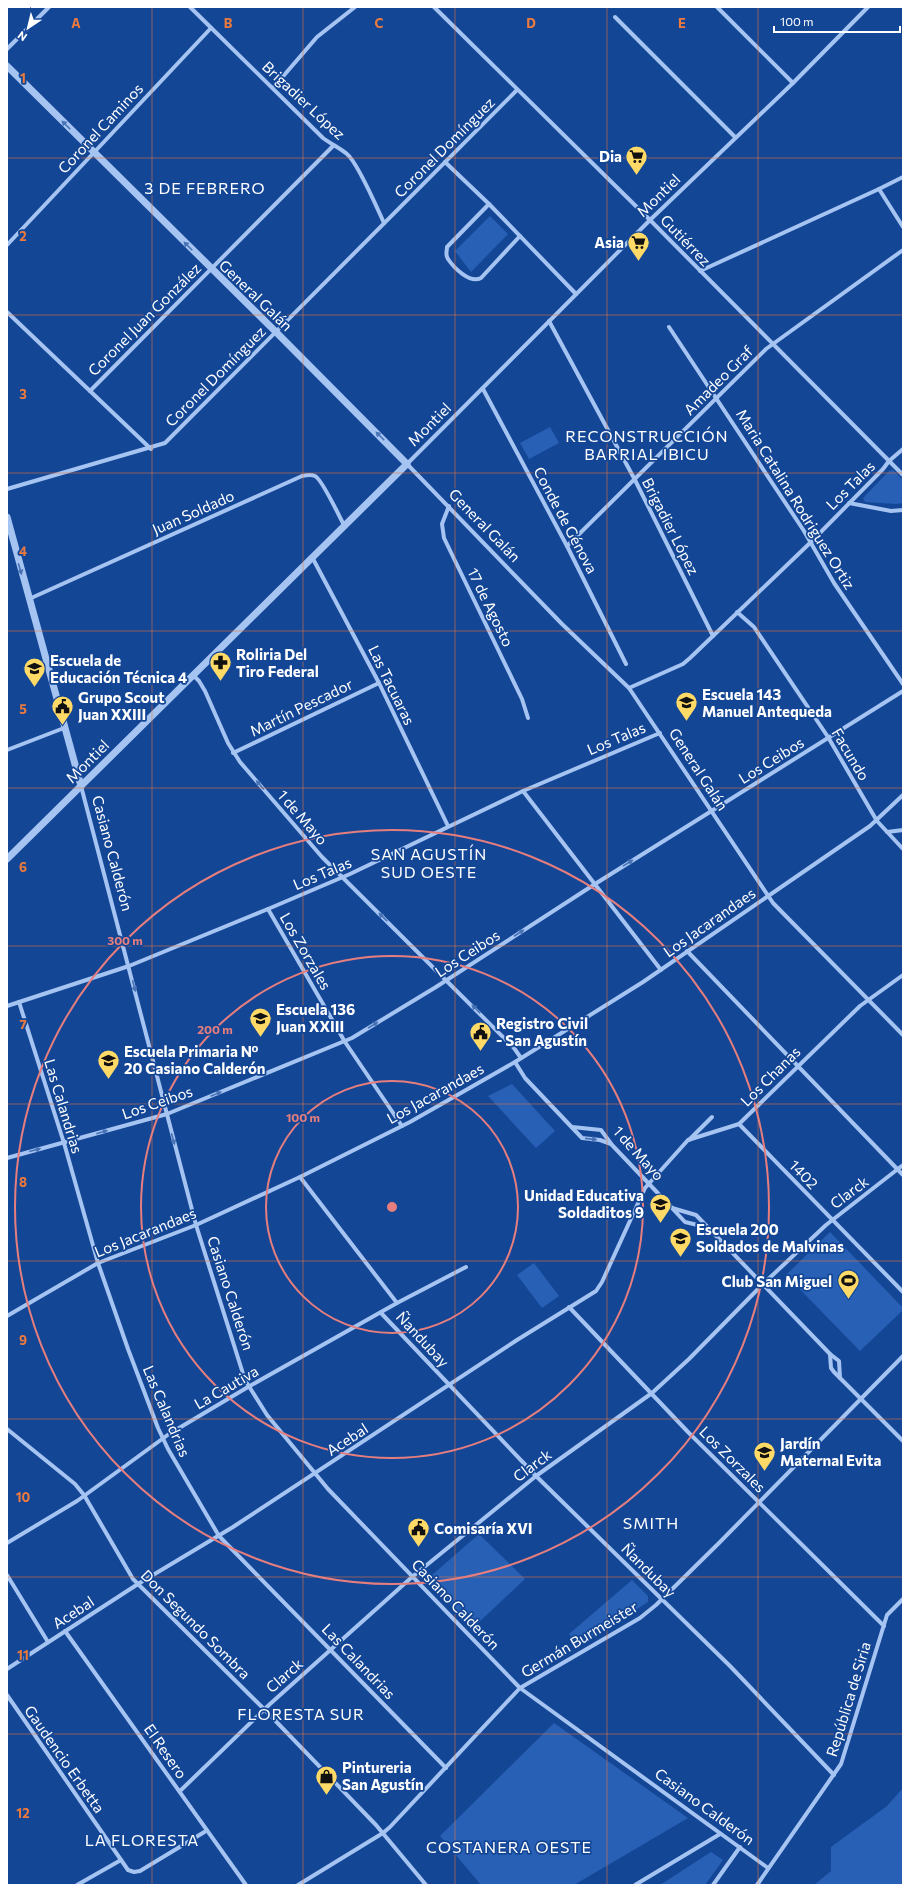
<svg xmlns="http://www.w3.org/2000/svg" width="910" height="1892" font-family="Commissioner,sans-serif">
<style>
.green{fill:#2760b5}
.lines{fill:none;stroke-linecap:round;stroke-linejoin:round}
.minor{stroke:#a5c4f2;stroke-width:4}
.tertiary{stroke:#a5c4f2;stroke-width:7}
.oneway{fill:#4772b6}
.grid{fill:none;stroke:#ed7a3d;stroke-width:1;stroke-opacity:0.55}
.ring{fill:none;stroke:#e67e7e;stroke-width:2}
.labels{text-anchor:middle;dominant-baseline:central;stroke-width:3.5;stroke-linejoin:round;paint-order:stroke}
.street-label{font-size:15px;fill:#fff;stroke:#144696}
.poi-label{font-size:15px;font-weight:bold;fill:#fff;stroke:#144696;text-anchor:start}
.neighbourhood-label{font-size:16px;letter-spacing:1px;fill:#fff;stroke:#144696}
.grid-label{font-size:13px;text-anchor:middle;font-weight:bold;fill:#ed7a3d;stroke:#144696;stroke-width:3.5;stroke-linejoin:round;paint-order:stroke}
.centre{fill:#e67e7e;stroke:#144696;stroke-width:2}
.ring-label{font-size:12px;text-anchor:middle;font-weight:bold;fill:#e67e7e;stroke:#144696;stroke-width:3.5;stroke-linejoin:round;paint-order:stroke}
</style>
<rect width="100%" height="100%" fill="#144696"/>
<!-- green -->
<g class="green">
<polygon points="490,216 508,234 471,272 455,251"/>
<polygon points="550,427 559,443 529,459 520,443"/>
<polygon points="893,470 903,480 903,503 896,504 865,502 863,498 889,471"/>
<polygon points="512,1084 555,1131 536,1148 488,1096"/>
<polygon points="830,1232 903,1308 903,1310 860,1351 786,1275"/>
<polygon points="534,1263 559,1296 542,1308 517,1275"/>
<polygon points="479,1534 525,1579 474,1627 430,1585 432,1575"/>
<polygon points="632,1580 648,1596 648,1602 610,1626 577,1644 569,1634"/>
<polygon points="554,1723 688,1818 574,1885 481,1885 440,1836"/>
<polygon points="903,1788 903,1885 814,1885 831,1871 831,1847 887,1806"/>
<polygon points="711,1852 723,1860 705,1885 660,1885"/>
</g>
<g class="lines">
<!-- minor -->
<g class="minor">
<path d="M190,7L323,138C331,144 340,148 347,154C358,163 377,208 384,223"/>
<polyline points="434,7 650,220 903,475"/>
<polyline points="717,7 793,83"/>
<polyline points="868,7 793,83 650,220 407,464 562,624 629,688 773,903 903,1035"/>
<polyline points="615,17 735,137"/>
<polyline points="7,49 49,7"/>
<polyline points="273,88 317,37 355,7"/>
<polyline points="445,162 489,204 576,294"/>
<polyline points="879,189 903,177"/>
<path d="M489,204L447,247C447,251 445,255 448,259C454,268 470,284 481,278L520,236"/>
<polyline points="7,245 211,28"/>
<polyline points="700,271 879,189 903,227"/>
<polyline points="7,312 151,449"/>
<polyline points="549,321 635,480 713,636"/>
<polyline points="669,327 804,531 834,583 903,684"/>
<polyline points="483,389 567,546 626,664"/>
<polyline points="90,391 333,146"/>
<polyline points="7,489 165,443 517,90"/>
<polyline points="849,503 891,511 903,510"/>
<polyline points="449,506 442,524 444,538 522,699 528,718"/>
<polyline points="567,546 766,349 903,250"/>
<polyline points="312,557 379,683 448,826"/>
<path d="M29,599L302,476C306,475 311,474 315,476C322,479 339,516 344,525"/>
<polyline points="737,612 754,627 828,737 877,821 903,849"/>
<polyline points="193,675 199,681 205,691 228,743 240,762 322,857 514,1048 521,1058"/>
<polyline points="629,688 683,664 690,658 811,542 883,469 889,461 903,449"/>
<polyline points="7,750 64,728"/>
<polyline points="233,753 379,683"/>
<polyline points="81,786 196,1225 245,1380 267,1415 328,1489 520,1688 768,1868"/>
<polyline points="523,791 661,970"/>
<polyline points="887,832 903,830"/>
<polyline points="268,909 345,1042 402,1126"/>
<polyline points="687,951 903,1175"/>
<polyline points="19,1002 64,1143 98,1263 128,1349 158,1428 168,1449 219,1536 446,1768"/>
<polyline points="7,1006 129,966 268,909 350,874 523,791 660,733"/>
<polyline points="515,1062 525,1078 582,1138 600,1140 611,1144"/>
<polyline points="739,1124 903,1292"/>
<polyline points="572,1127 601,1130 612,1145 672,1208"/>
<polyline points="689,1140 712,1117"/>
<polyline points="7,1158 167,1114 352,1038 436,987 595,884 903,691"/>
<polyline points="300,1177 397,1303"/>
<polyline points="706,1227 685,1222 672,1208 696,1215 830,1354 839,1361 840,1378"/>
<polyline points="569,1307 688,1432 884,1626"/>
<polyline points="381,1313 536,1476 730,1666 834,1775"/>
<polyline points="7,1316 98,1263 196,1225 300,1177 410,1122 515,1062 643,982 870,826 903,795"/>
<polyline points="830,1354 831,1368 834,1372 903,1441"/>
<polyline points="7,1429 75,1484 84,1495 133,1579 264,1709 376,1825 426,1885"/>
<polyline points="7,1543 77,1501 169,1434 248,1387 397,1303 466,1267"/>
<polyline points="7,1575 48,1642"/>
<polyline points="65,1631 246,1885"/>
<polyline points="7,1669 138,1584 233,1527 517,1340 596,1291 602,1282 645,1188 688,1140 739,1124 860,1006 903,975"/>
<polyline points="7,1695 128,1870 134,1872 140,1871 206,1831"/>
<polyline points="180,1791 270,1704 412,1577 536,1476 652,1393 689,1359 762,1285 826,1225 903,1165"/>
<polyline points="77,1885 121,1860"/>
<polyline points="298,1885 383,1833 390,1827 520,1688 640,1618 656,1605 719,1543 903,1356"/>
<polyline points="635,1885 720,1834"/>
<polyline points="713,1885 740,1847"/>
<polyline points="757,1885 841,1764 887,1615 903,1599"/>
</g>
<!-- tertiary -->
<g class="tertiary">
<polyline points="7,66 276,332 407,464 7,859"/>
<polyline points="7,517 81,786"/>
</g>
</g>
<!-- one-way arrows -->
<defs><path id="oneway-solid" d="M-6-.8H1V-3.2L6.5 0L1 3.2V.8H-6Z"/></defs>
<g class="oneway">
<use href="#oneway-solid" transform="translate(66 125) rotate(-135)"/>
<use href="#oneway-solid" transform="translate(188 246) rotate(-135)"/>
<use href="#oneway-solid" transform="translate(380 436) rotate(-135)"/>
<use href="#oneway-solid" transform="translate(20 569) rotate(74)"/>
<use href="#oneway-solid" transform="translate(260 785) rotate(-131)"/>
<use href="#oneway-solid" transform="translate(628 863) rotate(-32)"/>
<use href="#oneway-solid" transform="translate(383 917) rotate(-136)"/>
<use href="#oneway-solid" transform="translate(519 933) rotate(-33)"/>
<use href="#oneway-solid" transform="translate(134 986) rotate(76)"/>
<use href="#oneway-solid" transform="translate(476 1009) rotate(-135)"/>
<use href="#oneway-solid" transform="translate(373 1025) rotate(-32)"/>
<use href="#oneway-solid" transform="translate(216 1094) rotate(-22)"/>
<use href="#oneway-solid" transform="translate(102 1132) rotate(-16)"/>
<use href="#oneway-solid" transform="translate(173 1139) rotate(75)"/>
<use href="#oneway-solid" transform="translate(591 1139) rotate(6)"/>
<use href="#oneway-solid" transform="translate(35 1150) rotate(-15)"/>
</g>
<!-- grid -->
<path class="grid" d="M152,7V1885M303,7V1885M455,7V1885M607,7V1885M758,7V1885M7,158H903M7,315H903M7,473H903M7,631H903M7,788H903M7,946H903M7,1104H903M7,1261H903M7,1419H903M7,1577H903M7,1734H903"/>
<!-- distance rings -->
<g class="ring">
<circle cx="392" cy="1207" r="126"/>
<circle cx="392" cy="1207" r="251"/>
<circle cx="392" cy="1207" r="377"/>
</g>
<!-- icons -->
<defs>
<symbol id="supermarket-pin" viewBox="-11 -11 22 30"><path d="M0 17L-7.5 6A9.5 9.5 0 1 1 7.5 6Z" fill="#ffda66" stroke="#144696"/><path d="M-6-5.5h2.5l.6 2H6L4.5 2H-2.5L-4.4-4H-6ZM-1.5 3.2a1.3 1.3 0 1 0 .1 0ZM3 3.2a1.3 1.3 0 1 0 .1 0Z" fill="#111"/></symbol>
<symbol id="pharmacy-pin" viewBox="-11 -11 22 30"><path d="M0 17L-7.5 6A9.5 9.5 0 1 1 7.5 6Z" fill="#ffda66" stroke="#144696"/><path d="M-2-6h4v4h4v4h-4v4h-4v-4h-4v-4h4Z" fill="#111"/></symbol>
<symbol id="school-pin" viewBox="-11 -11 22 30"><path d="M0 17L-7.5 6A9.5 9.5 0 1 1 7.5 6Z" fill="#ffda66" stroke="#144696"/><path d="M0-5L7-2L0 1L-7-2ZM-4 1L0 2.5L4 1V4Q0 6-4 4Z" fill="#111"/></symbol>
<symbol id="civic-pin" viewBox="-11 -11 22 30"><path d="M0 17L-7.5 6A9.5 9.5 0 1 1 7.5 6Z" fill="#ffda66" stroke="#144696"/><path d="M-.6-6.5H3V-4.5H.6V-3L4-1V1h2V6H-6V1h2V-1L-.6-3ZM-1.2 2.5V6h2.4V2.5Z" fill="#111"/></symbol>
<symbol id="stadium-pin" viewBox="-11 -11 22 30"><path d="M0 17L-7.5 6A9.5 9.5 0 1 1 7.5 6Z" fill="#ffda66" stroke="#144696"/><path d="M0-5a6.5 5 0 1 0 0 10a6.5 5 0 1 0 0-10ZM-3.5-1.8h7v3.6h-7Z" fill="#111"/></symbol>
<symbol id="shop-pin" viewBox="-11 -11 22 30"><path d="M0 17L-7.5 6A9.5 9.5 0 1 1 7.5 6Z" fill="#ffda66" stroke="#144696"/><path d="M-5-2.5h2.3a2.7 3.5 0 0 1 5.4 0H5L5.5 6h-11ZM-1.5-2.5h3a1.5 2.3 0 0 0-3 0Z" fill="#111"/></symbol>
</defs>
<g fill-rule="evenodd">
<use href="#supermarket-pin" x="624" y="144" width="25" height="34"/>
<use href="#supermarket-pin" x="626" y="230" width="25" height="34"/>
<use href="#pharmacy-pin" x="208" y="650" width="25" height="34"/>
<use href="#school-pin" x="22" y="656" width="25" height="34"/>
<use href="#school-pin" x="674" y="690" width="25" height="34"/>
<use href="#civic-pin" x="50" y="694" width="25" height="34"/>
<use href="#school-pin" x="248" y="1006" width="25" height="34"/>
<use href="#civic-pin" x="468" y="1020" width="25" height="34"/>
<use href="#school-pin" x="96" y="1048" width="25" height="34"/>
<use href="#school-pin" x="648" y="1192" width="25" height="34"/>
<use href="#school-pin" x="668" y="1226" width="25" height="34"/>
<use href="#stadium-pin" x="836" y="1268" width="25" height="34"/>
<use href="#school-pin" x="752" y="1440" width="25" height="34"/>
<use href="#civic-pin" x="406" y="1516" width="25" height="34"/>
<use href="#shop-pin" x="314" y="1764" width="25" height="34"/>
</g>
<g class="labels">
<!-- street labels -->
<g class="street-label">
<text transform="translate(304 100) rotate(43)">Brigadier López</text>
<text transform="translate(100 128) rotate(-47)">Coronel Caminos</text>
<text transform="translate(444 147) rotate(-45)">Coronel Domínguez</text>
<text transform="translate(658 195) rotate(-44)">Montiel</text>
<text transform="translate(686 240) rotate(46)">Gutiérrez</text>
<text transform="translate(256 295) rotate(44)">General Galán</text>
<text transform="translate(144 319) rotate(-45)">Coronel Juan González</text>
<text transform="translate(215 376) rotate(-45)">Coronel Domínguez</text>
<text transform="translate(718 380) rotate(-45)">Amadeo Graf</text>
<text transform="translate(429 424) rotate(-45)">Montiel</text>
<text transform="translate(850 485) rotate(-45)">Los Talas</text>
<text transform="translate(796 499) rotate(58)">Maria Catalina Rodriguez Ortiz</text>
<text transform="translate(193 512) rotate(-24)">Juan Soldado</text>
<text transform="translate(566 520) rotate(62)">Conde de Génova</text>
<text transform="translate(485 525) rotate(46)">General Galán</text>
<text transform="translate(671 526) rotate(63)">Brigadier López</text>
<text transform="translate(491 607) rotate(64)">17 de Agosto</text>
<text transform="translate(392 685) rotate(64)">Las Tacuaras</text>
<text transform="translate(301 707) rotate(-26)">Martín Pescador</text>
<text transform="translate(616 738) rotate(-23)">Los Talas</text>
<text transform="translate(851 754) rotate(59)">Facundo</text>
<text transform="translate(771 760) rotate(-32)">Los Ceibos</text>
<text transform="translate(87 761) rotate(-45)">Montiel</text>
<text transform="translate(699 769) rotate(57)">General Galán</text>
<text transform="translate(303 817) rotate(49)">1 de Mayo</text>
<text transform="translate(113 853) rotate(75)">Casiano Calderón</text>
<text transform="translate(322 873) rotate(-23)">Los Talas</text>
<text transform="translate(709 922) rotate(-35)">Los Jacarandaes</text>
<text transform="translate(306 951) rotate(60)">Los Zorzales</text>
<text transform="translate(467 953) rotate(-33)">Los Ceibos</text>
<text transform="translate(770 1076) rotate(-45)">Los Chanas</text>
<text transform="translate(435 1093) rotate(-29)">Los Jacarandaes</text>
<text transform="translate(157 1102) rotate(-19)">Los Ceibos</text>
<text transform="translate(64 1106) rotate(73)">Las Calandrias</text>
<text transform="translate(639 1153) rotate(48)">1 de Mayo</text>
<text transform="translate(804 1174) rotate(46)">1402</text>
<text transform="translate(849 1192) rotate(-37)">Clarck</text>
<text transform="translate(145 1232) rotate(-22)">Los Jacarandaes</text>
<text transform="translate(231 1293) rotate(72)">Casiano Calderón</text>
<text transform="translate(423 1339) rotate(47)">Ñandubay</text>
<text transform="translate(226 1387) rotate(-30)">La Cautiva</text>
<text transform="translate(167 1411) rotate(67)">Las Calandrias</text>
<text transform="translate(347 1439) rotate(-33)">Acebal</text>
<text transform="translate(733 1459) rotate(45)">Los Zorzales</text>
<text transform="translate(532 1465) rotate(-37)">Clarck</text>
<text transform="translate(649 1570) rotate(45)">Ñandubay</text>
<text transform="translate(456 1604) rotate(46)">Casiano Calderón</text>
<text transform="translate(73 1612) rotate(-33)">Acebal</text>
<text transform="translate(196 1624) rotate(45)">Don Segundo Sombra</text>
<text transform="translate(579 1639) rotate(-31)">Germán Burmeister</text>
<text transform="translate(359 1661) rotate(46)">Las Calandrias</text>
<text transform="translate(284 1675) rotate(-41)">Clarck</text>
<text transform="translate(848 1699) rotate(-73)">República de Siria</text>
<text transform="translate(166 1751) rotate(55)">El Resero</text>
<text transform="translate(65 1759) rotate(55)">Gaudencio Erbetta</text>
<text transform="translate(705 1806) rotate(36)">Casiano Calderón</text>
</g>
<!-- poi labels -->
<g class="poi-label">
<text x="622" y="156" text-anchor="end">Dia</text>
<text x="624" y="242" text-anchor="end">Asia</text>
<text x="236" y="654">Roliria Del<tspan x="236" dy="17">Tiro Federal</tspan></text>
<text x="50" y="660">Escuela de<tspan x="50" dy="17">Educación Técnica 4</tspan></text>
<text x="702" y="694">Escuela 143<tspan x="702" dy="17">Manuel Antequeda</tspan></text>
<text x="78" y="697">Grupo Scout<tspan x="78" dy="17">Juan XXIII</tspan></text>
<text x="276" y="1009">Escuela 136<tspan x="276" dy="17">Juan XXIII</tspan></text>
<text x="496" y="1023">Registro Civil<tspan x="496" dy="17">- San Agustín</tspan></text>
<text x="124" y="1051">Escuela Primaria Nº<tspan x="124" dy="17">20 Casiano Calderón</tspan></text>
<text x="644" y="1195" text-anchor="end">Unidad Educativa<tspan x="644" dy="17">Soldaditos 9</tspan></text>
<text x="696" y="1229">Escuela 200<tspan x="696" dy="17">Soldados de Malvinas</tspan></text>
<text x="832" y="1281" text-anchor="end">Club San Miguel</text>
<text x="780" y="1443">Jardín<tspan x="780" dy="17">Maternal Evita</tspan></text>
<text x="434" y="1528">Comisaría XVI</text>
<text x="342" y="1767">Pintureria<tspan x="342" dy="17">San Agustín</tspan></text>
</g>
<!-- neighbourhood labels -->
<g class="neighbourhood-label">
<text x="205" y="187">3 DE FEBRERO</text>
<text x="647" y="435">RECONSTRUCCIÓN<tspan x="647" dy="18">BARRIAL IBICU</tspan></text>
<text x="429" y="853">SAN AGUSTÍN<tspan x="429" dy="18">SUD OESTE</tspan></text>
<text x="651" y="1522">SMITH</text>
<text x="301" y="1713">FLORESTA SUR</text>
<text x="142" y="1839">LA FLORESTA</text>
<text x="509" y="1846">COSTANERA OESTE</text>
</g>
</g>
<g class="grid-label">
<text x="76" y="28">A</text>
<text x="228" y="28">B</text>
<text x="379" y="28">C</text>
<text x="531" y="28">D</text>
<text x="682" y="28">E</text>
<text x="23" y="83">1</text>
<text x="23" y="241">2</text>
<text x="23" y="399">3</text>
<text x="23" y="556">4</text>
<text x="23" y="714">5</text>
<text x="23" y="872">6</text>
<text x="23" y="1029">7</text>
<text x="23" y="1187">8</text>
<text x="23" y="1345">9</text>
<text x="23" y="1502">10</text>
<text x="23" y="1660">11</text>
<text x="23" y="1818">12</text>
</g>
<circle cx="392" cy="1207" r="6" class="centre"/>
<g class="ring-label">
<text x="125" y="945">300 m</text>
<text x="215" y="1034">200 m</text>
<text x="303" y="1122">100 m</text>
</g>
<!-- border -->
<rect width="910" height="1892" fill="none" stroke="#ffffff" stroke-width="16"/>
<!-- north arrow -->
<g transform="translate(28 28) rotate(215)" stroke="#144696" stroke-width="3" paint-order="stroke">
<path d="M0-3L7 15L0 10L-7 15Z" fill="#ffffff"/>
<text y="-6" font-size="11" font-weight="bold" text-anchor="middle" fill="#ffffff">N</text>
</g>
<!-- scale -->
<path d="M774 26v6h126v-6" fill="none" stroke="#ffffff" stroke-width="2"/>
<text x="780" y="26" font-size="12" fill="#ffffff" stroke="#144696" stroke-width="3" paint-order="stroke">100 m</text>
</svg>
